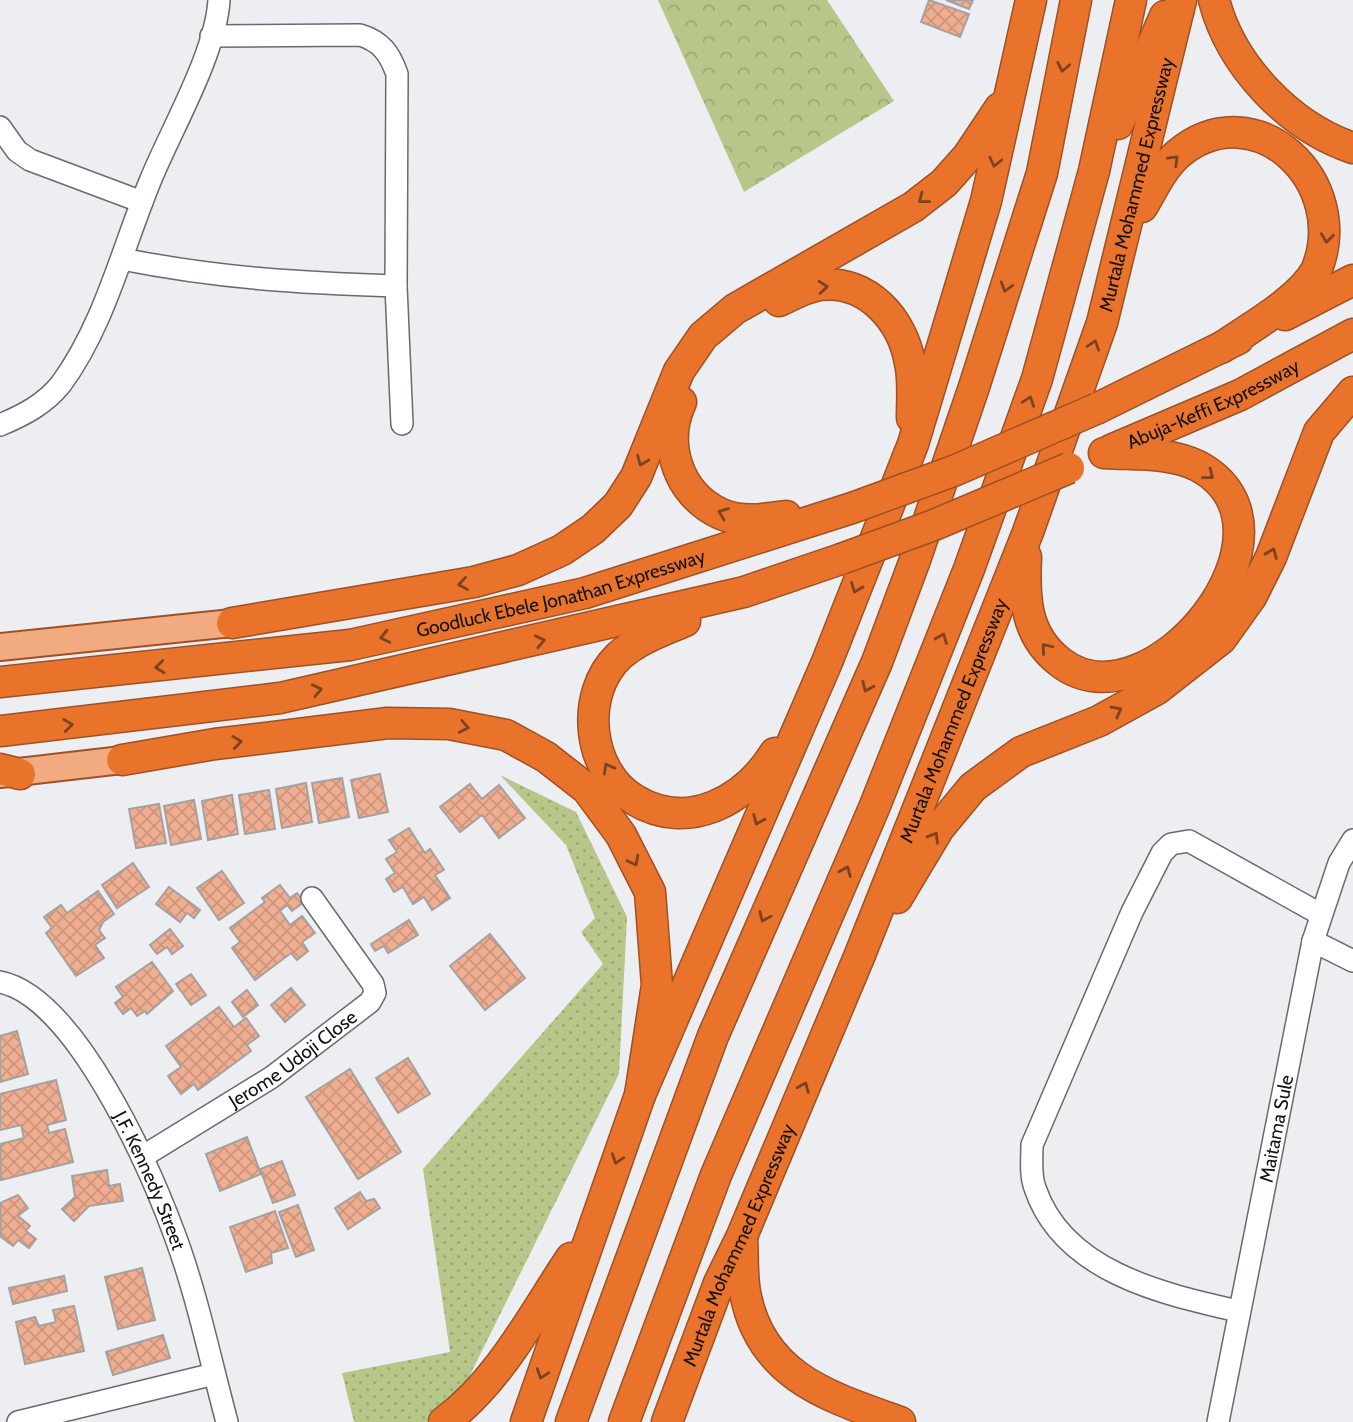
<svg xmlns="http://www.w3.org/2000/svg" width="1353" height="1422" font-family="Cabin,sans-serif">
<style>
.grass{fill:url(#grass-dots)}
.forest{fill:url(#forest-crowns)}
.building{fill:url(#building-cross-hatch);stroke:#a6a19f;stroke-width:2}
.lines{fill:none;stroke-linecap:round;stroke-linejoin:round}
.minor-casing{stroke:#686a6d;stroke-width:24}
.major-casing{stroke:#9e5124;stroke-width:30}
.highway-casing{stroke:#9e5124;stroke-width:33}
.minor{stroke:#fff;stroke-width:21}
.major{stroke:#f2ab80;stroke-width:26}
.highway{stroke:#ea732c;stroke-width:30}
.highway-bridge-casing{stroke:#9e5124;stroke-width:33;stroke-linecap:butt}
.highway-bridge{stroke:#ea732c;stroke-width:30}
.oneway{stroke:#7e4220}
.labels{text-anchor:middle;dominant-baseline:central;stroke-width:7;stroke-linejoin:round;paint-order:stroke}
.street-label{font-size:19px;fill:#121214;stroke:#eceef2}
</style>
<defs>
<pattern id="grass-dots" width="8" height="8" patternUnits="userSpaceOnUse" patternTransform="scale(1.75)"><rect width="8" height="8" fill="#b7c689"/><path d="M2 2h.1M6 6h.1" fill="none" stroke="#9ca975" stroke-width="1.8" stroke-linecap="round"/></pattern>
<pattern id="forest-crowns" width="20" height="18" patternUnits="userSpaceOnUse" patternTransform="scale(1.75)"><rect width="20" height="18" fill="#b7c689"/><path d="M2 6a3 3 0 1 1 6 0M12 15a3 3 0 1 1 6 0" fill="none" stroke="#9ca975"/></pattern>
<pattern id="building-cross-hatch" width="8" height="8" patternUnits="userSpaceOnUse" patternTransform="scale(1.75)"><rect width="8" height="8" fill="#efae91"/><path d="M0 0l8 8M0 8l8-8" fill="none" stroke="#cc957c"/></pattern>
</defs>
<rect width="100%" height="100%" fill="#eceef2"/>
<!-- grass -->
<polygon class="grass" points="500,775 576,812 627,917 619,1074 466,1383 426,1422 354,1422 342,1373 450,1352 423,1169 603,964 581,932 595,918 566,845"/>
<!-- forest -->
<polygon class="forest" points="658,0 827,0 894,101 744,192"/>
<!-- building -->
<g class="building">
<polygon points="929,0 969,14 960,37 921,22"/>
<polygon points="946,0 973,0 969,9"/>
<polygon points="380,774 388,812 359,818 351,780"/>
<polygon points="342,778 349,817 319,823 312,783"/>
<polygon points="306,783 312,822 282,828 276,789"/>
<polygon points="470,784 482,799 499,785 525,818 499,838 482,815 460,832 440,807"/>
<polygon points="269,790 275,829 245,834 239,795"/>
<polygon points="232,795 238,834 208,840 202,801"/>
<polygon points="194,800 201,839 171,845 164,806"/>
<polygon points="159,804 166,843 136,848 129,809"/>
<polygon points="409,828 425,853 430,849 444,870 435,875 450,898 432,910 424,897 413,904 403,887 394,892 386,879 395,873 386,859 397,852 389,840"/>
<polygon points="133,863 149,887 117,908 102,885"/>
<polygon points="222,871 244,903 219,920 197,888"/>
<polygon points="280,885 290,898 297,893 304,902 292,911 287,905 280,911 290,925 302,916 315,933 302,942 308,951 297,960 291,953 255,980 232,948 240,942 230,928 265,902 262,898"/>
<polygon points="169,887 200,910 194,918 187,913 180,922 156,904"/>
<polygon points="98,891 114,914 103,922 99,930 105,938 95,945 104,958 76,976 46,933 52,928 44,917 61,905 67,913"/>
<polygon points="409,920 418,935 388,953 384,946 375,951 371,944"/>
<polygon points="170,929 183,946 172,954 167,947 157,954 150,945"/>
<polygon points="490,934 525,978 485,1010 450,966"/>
<polygon points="152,962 173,991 147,1014 145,1011 137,1016 131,1008 123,1014 115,1003 123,997 116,987"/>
<polygon points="191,974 206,995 191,1005 176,984"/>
<polygon points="291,988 305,1005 285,1022 271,1005"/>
<polygon points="247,990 258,1005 243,1017 232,1002"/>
<polygon points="219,1007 234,1027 246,1018 259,1036 247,1045 251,1051 198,1090 194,1084 181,1094 168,1076 181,1067 166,1046"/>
<polygon points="17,1031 28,1074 0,1082 0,1036"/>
<polygon points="408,1058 430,1094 398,1113 376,1078"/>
<polygon points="350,1069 401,1152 358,1179 306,1097"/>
<polygon points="56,1080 66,1120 47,1125 49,1133 65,1129 73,1162 1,1180 0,1144 24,1138 21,1125 0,1130 0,1094"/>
<polygon points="247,1137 261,1174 220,1191 206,1154"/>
<polygon points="282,1161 295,1195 273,1203 260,1169"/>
<polygon points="107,1170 109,1186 120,1184 123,1201 89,1206 74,1221 62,1209 75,1197 72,1176"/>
<polygon points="360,1192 366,1201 374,1199 380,1208 348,1229 335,1208"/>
<polygon points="18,1195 28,1208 18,1216 30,1226 26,1231 36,1239 29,1248 18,1240 13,1246 1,1237 0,1203"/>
<polygon points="298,1205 314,1250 296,1257 279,1212"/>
<polygon points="275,1211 288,1248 271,1253 272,1263 246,1272 230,1227"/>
<polygon points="142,1268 155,1320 118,1329 105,1277"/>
<polygon points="64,1276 67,1291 13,1304 9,1288"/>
<polygon points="74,1306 84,1351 25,1364 16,1322 35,1317 39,1326 56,1322 53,1310"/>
<polygon points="163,1335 170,1358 113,1375 106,1352"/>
</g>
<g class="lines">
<defs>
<g id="minor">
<path d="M211,36L360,35C381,41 390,54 397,74L396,286L402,424"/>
<polyline points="0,127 17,151 30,160 142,202"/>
<path d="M122,259C217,278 300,283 396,286"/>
<path d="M0,425C24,415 45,404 61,384C105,324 123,246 151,179C172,128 216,53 219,0"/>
<polyline points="1313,941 1353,961"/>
<path id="s1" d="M0,982C75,997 149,1166 174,1233C197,1294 210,1359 227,1422"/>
<path id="s2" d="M142,1157L272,1077L370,1002L375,993L373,984L312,898"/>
<path d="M1238,1311C1163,1294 1063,1272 1035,1188C1030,1175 1032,1159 1032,1145L1132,912L1162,853L1171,844L1189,841L1320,914"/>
<polyline points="18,1422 214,1374"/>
<path id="s3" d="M1218,1422L1313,941L1339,863L1353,840"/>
</g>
<g id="major">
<polyline points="0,647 232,623"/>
<polyline points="0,774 122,760"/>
</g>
<g id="highway">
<path d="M1214,0C1231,66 1290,127 1353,148"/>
<polyline points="1118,124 1165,16"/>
<path d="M1142,207C1153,189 1162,168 1178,154C1256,89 1353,183 1316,271C1299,301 1249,328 1221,348"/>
<path d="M779,301C792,295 806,287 820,285C868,279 903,321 910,363C914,380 912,400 912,418"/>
<polyline points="1285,315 1353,280"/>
<path d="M681,402C662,443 677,494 721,514C742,523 764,519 786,516"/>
<polyline points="1098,408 1238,339"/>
<path id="s4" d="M1111,450L1240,395L1353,334"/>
<path d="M1026,557C1024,598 1025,635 1060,662C1150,733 1316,529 1198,466C1170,452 1135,455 1104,453"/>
<path d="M685,621C662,631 638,639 619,656C579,694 587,772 635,800C688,832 745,801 775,753"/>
<polyline points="232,623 474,582 518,570 562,550 593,529 618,505 636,477 679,371 703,336 735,309 913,207 944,183 968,156 1000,108"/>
<path id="s5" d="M0,682L350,645L585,593L852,508"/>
<polyline points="0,731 280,698 744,592 841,559"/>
<polyline points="122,760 215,744 388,723 449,724 506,735 546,757 587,789 621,835 650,892 657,985 640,1095 526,1422"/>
<polyline points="0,769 20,774"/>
<polyline points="897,898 939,828 973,787 1021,752 1099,721 1157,689 1221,639 1251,597 1271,557 1319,432 1353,392"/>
<polyline points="640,1095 827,662 913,444 986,201 1031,0"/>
<path d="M742,1238C743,1256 742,1275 745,1292C760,1377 830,1397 900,1422"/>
<path d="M444,1422C499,1382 534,1313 571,1258"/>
<polyline points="571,1422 713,1036 877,662 915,560 974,387 1042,173 1076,0"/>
<polyline points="624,1422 716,1175 874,808 969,569 1037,379 1094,171 1131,0"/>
<path id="s6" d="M667,1422L719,1283L742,1236L859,957L1028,532L1102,323L1181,0"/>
</g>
</defs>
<!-- minor casing -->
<use href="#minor" class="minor-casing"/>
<!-- major casing -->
<use href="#major" class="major-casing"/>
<!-- highway casing -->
<use href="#highway" class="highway-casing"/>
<!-- minor -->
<use href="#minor" class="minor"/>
<!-- major -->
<use href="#major" class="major"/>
<!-- highway -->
<use href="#highway" class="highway"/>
<defs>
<g id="highway-bridge">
<polyline points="852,508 956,470 1098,408"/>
<polyline points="841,559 934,525 1069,468"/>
</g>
</defs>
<!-- highway-bridge casing -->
<use href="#highway-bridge" class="highway-bridge-casing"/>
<!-- highway-bridge -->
<use href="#highway-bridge" class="highway-bridge"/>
</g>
<!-- one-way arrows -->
<defs><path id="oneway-chevron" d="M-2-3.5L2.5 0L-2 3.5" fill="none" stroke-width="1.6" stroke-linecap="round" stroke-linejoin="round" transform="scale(1.75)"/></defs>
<g class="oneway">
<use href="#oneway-chevron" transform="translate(1063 67) rotate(101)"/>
<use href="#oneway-chevron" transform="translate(1174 160) rotate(-44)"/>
<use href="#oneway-chevron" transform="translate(995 162) rotate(103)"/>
<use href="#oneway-chevron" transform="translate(923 199) rotate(142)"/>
<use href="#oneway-chevron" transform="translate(1327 238) rotate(97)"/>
<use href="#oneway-chevron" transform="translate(823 287) rotate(-5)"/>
<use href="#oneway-chevron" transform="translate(1006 287) rotate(107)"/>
<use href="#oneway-chevron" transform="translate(1094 345) rotate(-71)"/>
<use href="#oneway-chevron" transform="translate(1029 401) rotate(-71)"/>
<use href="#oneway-chevron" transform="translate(642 461) rotate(112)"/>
<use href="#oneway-chevron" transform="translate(1209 475) rotate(38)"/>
<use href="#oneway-chevron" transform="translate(723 513) rotate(-158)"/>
<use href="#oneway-chevron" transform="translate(1272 553) rotate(-68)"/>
<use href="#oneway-chevron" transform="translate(463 584) rotate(170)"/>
<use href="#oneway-chevron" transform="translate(856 588) rotate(112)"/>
<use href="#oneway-chevron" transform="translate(385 637) rotate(167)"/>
<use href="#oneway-chevron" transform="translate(942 638) rotate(-68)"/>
<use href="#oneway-chevron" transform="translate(540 641) rotate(-12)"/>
<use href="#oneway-chevron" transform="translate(1046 648) rotate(-130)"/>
<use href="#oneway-chevron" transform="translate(160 667) rotate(174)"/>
<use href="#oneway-chevron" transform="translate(867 687) rotate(114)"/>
<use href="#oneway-chevron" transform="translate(317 690) rotate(-12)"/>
<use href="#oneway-chevron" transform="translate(1117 711) rotate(-28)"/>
<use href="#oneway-chevron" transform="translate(68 725) rotate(-7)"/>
<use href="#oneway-chevron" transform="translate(464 727) rotate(11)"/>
<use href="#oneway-chevron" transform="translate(237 742) rotate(-7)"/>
<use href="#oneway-chevron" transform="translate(608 768) rotate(-119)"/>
<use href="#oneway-chevron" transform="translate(758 820) rotate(113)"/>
<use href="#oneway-chevron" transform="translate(934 837) rotate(-59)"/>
<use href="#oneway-chevron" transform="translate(634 861) rotate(63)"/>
<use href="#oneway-chevron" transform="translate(846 871) rotate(-67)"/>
<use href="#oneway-chevron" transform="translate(764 917) rotate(114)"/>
<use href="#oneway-chevron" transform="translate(804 1087) rotate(-67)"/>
<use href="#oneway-chevron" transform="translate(617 1159) rotate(109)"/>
<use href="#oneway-chevron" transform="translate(542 1374) rotate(109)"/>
</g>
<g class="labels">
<!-- street labels -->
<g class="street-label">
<text stroke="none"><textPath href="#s6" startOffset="1325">Murtala Mohammed Expressway</textPath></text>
<text stroke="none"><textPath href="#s4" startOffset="112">Abuja-Keffi Expressway</textPath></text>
<text stroke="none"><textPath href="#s5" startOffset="569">Goodluck Ebele Jonathan Expressway</textPath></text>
<text stroke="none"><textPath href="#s6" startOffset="758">Murtala Mohammed Expressway</textPath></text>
<text stroke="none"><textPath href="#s2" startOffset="180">Jerome Udoji Close</textPath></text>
<text stroke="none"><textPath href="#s3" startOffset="299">Maitama Sule</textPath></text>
<text stroke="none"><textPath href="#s1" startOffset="256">J.F. Kennedy Street</textPath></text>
<text stroke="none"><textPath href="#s6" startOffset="191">Murtala Mohammed Expressway</textPath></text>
</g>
</g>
</svg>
